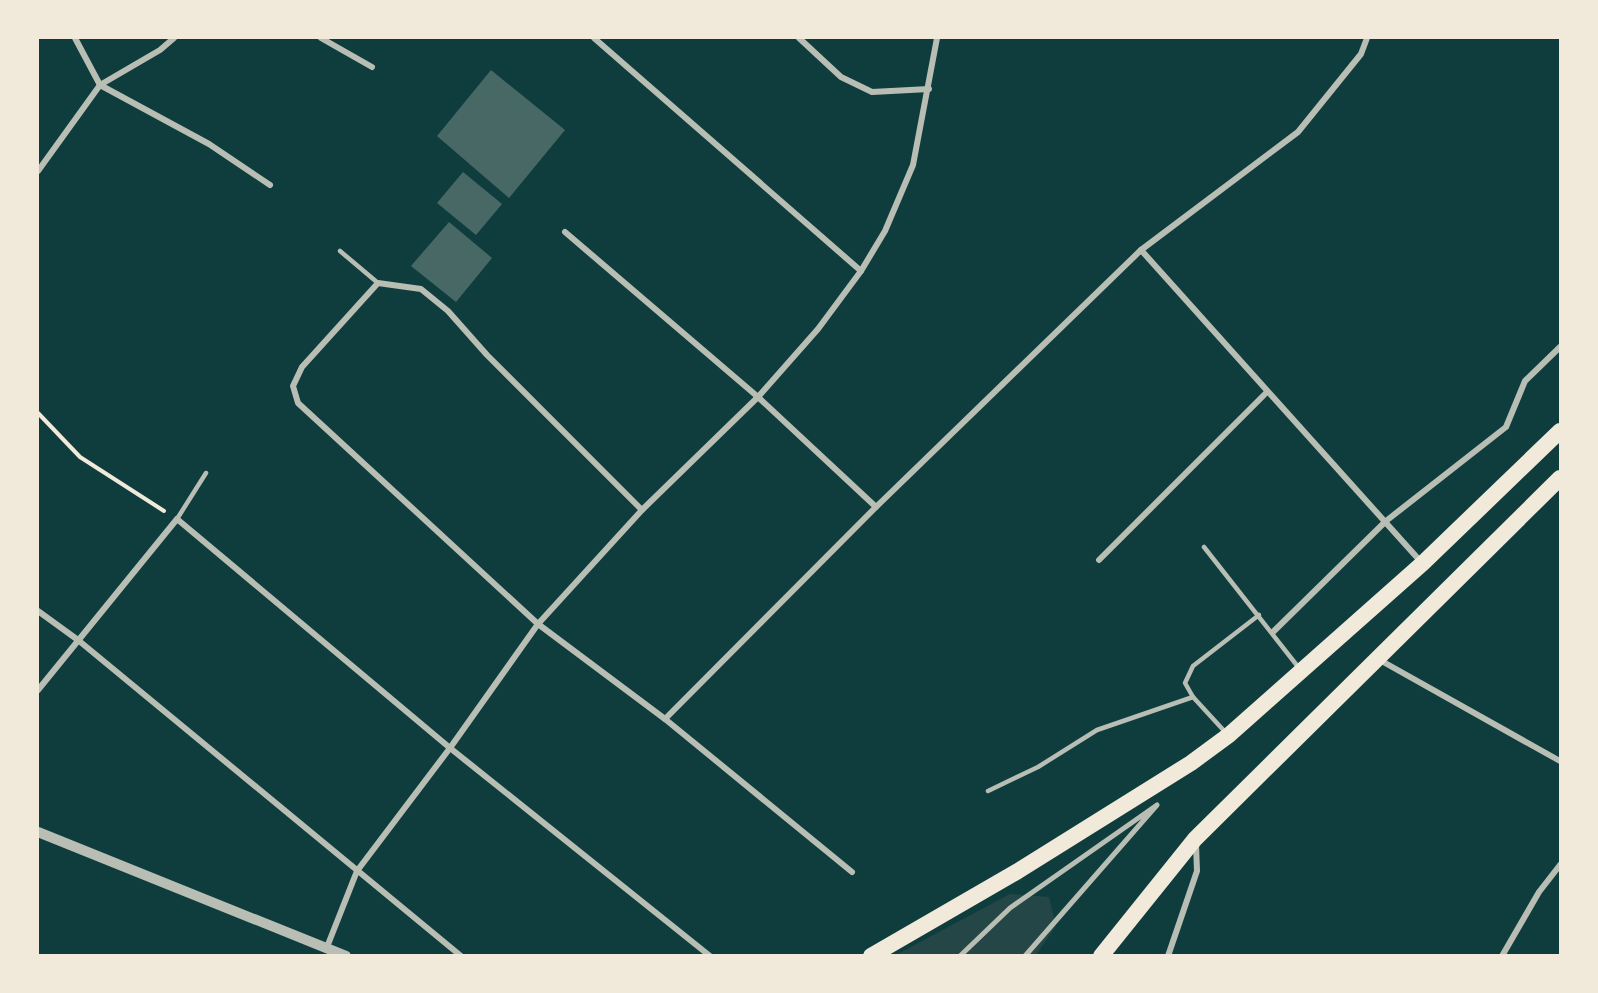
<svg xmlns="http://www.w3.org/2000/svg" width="1598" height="993" font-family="Arial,sans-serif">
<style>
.green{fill:#244646}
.building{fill:#486865}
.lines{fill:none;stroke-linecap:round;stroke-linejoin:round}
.path{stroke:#f1e9da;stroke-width:4}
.service{stroke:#b8beb3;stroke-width:4.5}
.pedestrian{stroke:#b8beb3;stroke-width:5}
.minor{stroke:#b8beb3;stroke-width:6}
.tertiary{stroke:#b8beb3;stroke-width:10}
.trunk{stroke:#f1e9da;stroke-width:16}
</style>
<rect width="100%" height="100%" fill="#0f3d3e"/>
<!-- green -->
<polygon class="green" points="1010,894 1049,897 1056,926 1036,955 894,956"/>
<!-- building -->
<g class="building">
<polygon points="491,70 565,130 509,198 437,136"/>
<polygon points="463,172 502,204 476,235 437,203"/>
<polygon points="449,222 492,258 456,302 411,266"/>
</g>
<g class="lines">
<!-- path -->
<polyline class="path" points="38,413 80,457 164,511"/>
<!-- service -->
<g class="service">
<polyline points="340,251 378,283"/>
<polyline points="177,519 206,473"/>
<polyline points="1204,547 1299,668"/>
<polyline points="1227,734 1193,697 1185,683 1193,666 1259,615"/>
<polyline points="988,791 1038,767 1097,730 1193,697"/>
</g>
<!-- pedestrian -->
<polyline class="pedestrian" points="960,956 1010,908 1157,805 1025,956"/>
<!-- minor -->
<g class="minor">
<polyline points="75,38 100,85 209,144 270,185"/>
<polyline points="321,38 372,67"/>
<polyline points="594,38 861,271"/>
<polyline points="799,38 841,77 872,92 929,89"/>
<polyline points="38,171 100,85 160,50 174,38"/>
<polyline points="565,232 758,397 876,507"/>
<polyline points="1141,250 1422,563"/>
<polyline points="642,510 487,355 448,311 421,289 378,283 302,367 293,386 298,403 538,624 665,719 852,872"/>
<polyline points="1099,560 1267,392"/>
<polyline points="38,611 78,640 461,956"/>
<polyline points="1273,632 1386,521 1506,427 1525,381 1560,347"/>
<polyline points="1378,659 1560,761"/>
<polyline points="38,690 177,519 450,748 710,956"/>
<polyline points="665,719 876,507 1141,250 1298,132 1361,54 1367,38"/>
<polyline points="327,947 357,871 450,748 538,624 642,510 758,397 818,329 861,271 885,231 913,165 937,38"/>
<polyline points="1168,956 1197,871 1196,844"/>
<polyline points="1502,956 1539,892 1560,865"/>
</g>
<!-- tertiary -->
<polyline class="tertiary" points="38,832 346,956"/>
<!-- trunk -->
<g class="trunk">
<polyline points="871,956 1018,871 1191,763 1229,735 1423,563 1560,431"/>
<polyline points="1101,956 1195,839 1560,478"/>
</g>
</g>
<!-- border -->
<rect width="1598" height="993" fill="none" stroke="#f1e9da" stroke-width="78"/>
</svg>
